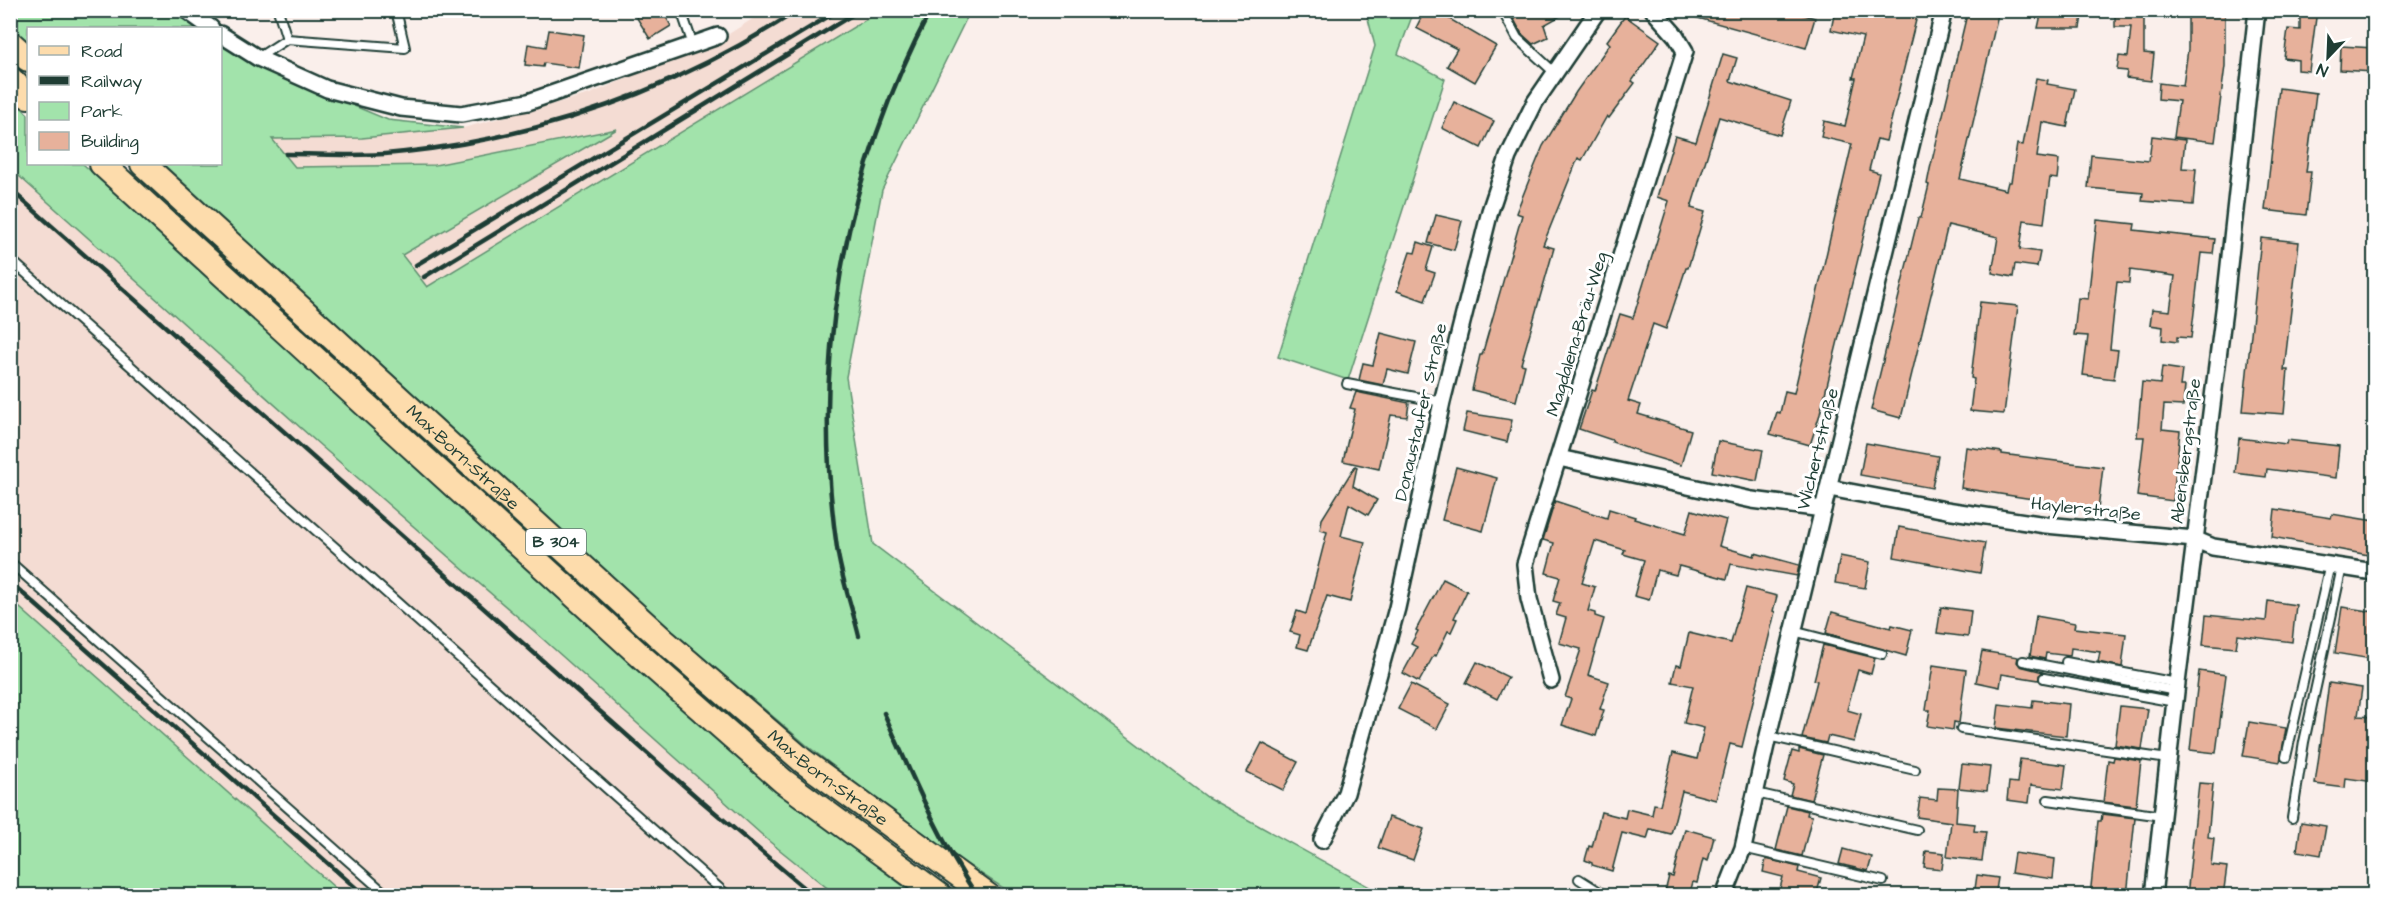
<svg xmlns="http://www.w3.org/2000/svg" width="2385" height="906" font-family="'Architects Daughter',sans-serif">
<style>
.built{fill:#f4dcd3}
.green{fill:#a2e3ab;stroke:#609070;stroke-width:1.5}
.building{fill:#e7b19b;stroke:#1f3d34;stroke-width:1.5}
.lines{fill:none;stroke-linecap:round;stroke-linejoin:round}
.service-casing{stroke:#1f3d34;stroke-width:12}
.minor-casing{stroke:#1f3d34;stroke-width:20}
.primary-casing{stroke:#1f3d34;stroke-width:28}
.service{stroke:#fff;stroke-width:8}
.minor{stroke:#fff;stroke-width:15}
.primary{stroke:#fddcac;stroke-width:24}
.rail{stroke:#1f3d34;stroke-width:4.5}
.labels{text-anchor:middle;dominant-baseline:central;stroke-width:6;stroke-linejoin:round;paint-order:stroke}
.shield{fill:#fff;stroke:#627771;stroke-width:1.5}
.shield-label{font-size:16px;font-weight:bold;fill:#1f3d34}
.street-label{font-size:18px;fill:#1f3d34;stroke:#fff}
</style>
<rect width="100%" height="100%" fill="#faefeb"/>
<filter id="ink" filterUnits="userSpaceOnUse"><feTurbulence type="fractalNoise" baseFrequency=".0167" numOctaves="2"/><feDisplacementMap in="SourceGraphic" scale="12" xChannelSelector="R" yChannelSelector="G"/><feConvolveMatrix kernelMatrix="1 2 1 2 8 2 1 2 1" color-interpolation-filters="sRGB"/></filter>
<g filter="url(#ink)">
<!-- built -->
<g class="built">
<polygon points="765,11 880,11 426,287 402,256 615,129 435,165 295,167 271,139 362,138 463,128 590,94 724,37"/>
<polygon points="11,169 321,446 534,631 770,842 836,895 343,895 11,600"/>
</g>
<!-- green -->
<g class="green">
<polygon points="184,10 206,28 28,28 28,43 11,27 11,11"/>
<polygon points="880,11 970,11 882,190 846,377 873,544 1207,797 1384,895 1014,895 932,842 810,748 671,630 163,164 220,164 221,40 246,61 388,120 463,128 362,138 272,139 295,167 435,165 617,129 402,255 427,287"/>
<polygon points="1366,11 1414,11 1398,54 1445,79 1348,380 1278,357 1375,46"/>
<polygon points="10,97 28,114 28,164 83,164 701,726 771,786 915,895 836,895 770,842 534,631 321,446 11,169"/>
<polygon points="10,600 11,600 343,895 11,895"/>
</g>
<!-- building -->
<g class="building">
<polygon points="632,10 662,10 671,26 650,39"/>
<polygon points="1425,10 1449,10 1446,17 1496,46 1475,82 1447,66 1457,49 1416,28"/>
<polygon points="1509,10 1571,10 1544,25 1548,37 1533,44 1522,34"/>
<polygon points="1688,10 1787,10 1815,18 1806,48 1687,15"/>
<polygon points="1835,10 1893,10 1917,16 1886,141 1877,139 1869,170 1879,173 1820,414 1810,445 1770,434 1777,412 1780,413 1785,391 1794,393 1852,144 1821,137 1824,121 1845,126 1856,78 1853,78 1863,37 1831,30"/>
<polygon points="1968,10 1999,10 1960,179 2006,190 2008,182 2011,182 2017,144 2023,145 2036,78 2048,80 2047,84 2075,89 2067,127 2042,122 2037,157 2059,160 2057,179 2050,178 2044,223 2024,220 2020,249 2040,252 2037,267 2015,264 2013,277 1992,273 1998,237 1948,225 1901,418 1871,410 1918,218 1921,218 1929,185 1927,184 1930,169"/>
<polygon points="2042,10 2083,10 2080,28 2038,28"/>
<polygon points="2115,10 2144,10 2144,53 2154,54 2151,81 2126,78 2127,71 2117,70 2119,56 2128,57 2131,27 2115,27"/>
<polygon points="2188,10 2225,10 2225,66 2215,142 2174,137 2179,101 2158,99 2159,83 2183,86 2188,49"/>
<polygon points="2300,10 2317,10 2309,71 2298,70 2298,60 2284,58 2288,29 2300,30"/>
<polygon points="1625,16 1660,41 1632,81 1635,83 1609,118 1607,116 1582,160 1578,158 1543,245 1554,248 1521,364 1525,365 1516,401 1472,390 1480,355 1482,355 1522,215 1516,213 1531,175 1543,146 1576,92 1610,44 1607,41"/>
<polygon points="549,30 584,35 579,68 544,63 543,67 525,65 528,44 546,47"/>
<polygon points="2341,46 2374,48 2374,72 2340,70"/>
<polygon points="1723,54 1737,58 1730,81 1791,101 1780,135 1719,117 1691,208 1705,212 1688,268 1686,268 1666,329 1653,324 1628,401 1641,405 1638,414 1691,430 1681,465 1637,452 1638,451 1612,442 1612,440 1579,429 1592,390 1595,391 1620,314 1633,318 1669,201 1657,197 1675,136 1696,142"/>
<polygon points="2279,88 2316,93 2306,172 2311,172 2306,215 2265,210"/>
<polygon points="1454,102 1494,121 1481,148 1442,128"/>
<polygon points="2152,136 2185,140 2182,168 2196,169 2193,205 2142,201 2143,193 2088,188 2091,155 2149,161"/>
<polygon points="1436,215 1462,221 1454,250 1428,243"/>
<polygon points="2097,220 2135,224 2134,230 2215,239 2213,254 2201,253 2191,338 2177,337 2177,342 2162,340 2163,327 2150,325 2152,309 2170,311 2175,276 2130,270 2129,283 2117,282 2110,349 2118,350 2114,379 2083,375 2088,336 2074,335 2078,298 2088,299"/>
<polygon points="2261,238 2299,242 2284,370 2288,370 2284,414 2243,411"/>
<polygon points="1418,242 1433,247 1426,270 1435,273 1425,301 1397,291 1410,252 1415,253"/>
<polygon points="1980,302 2018,306 2004,414 1970,411 1974,379 1971,378"/>
<polygon points="1381,333 1416,342 1408,374 1387,369 1383,385 1359,380 1363,363 1373,365"/>
<polygon points="2162,367 2182,370 2180,386 2185,386 2183,406 2164,405 2162,429 2180,431 2173,501 2137,496 2144,437 2137,437 2142,382 2160,384"/>
<polygon points="1356,392 1409,403 1407,417 1391,415 1379,469 1343,461 1355,409 1350,408"/>
<polygon points="1467,413 1512,420 1507,442 1463,431"/>
<polygon points="2239,438 2286,444 2287,440 2339,446 2336,478 2267,469 2266,477 2235,473"/>
<polygon points="1718,441 1763,450 1757,481 1712,472"/>
<polygon points="1866,443 1938,456 1932,488 1860,475"/>
<polygon points="1966,447 2002,452 2002,454 2103,467 2098,509 1961,488"/>
<polygon points="1355,466 1357,467 1353,486 1377,500 1368,515 1349,504 1341,536 1365,542 1350,602 1327,596 1308,650 1297,647 1300,635 1290,632 1297,611 1306,614 1327,532 1320,530 1322,519"/>
<polygon points="1456,467 1497,478 1483,531 1442,520"/>
<polygon points="1555,501 1607,518 1609,509 1635,517 1634,519 1685,534 1692,510 1726,520 1719,546 1754,556 1755,553 1799,565 1797,576 1731,564 1727,579 1679,566 1676,575 1657,570 1649,600 1634,596 1644,560 1623,554 1625,550 1595,541 1582,583 1595,587 1588,611 1595,613 1595,616 1604,619 1588,675 1609,682 1600,709 1604,710 1596,736 1562,725 1571,699 1565,697 1581,649 1559,643 1566,618 1556,615 1560,603 1553,601 1560,577 1546,573 1554,543 1543,540"/>
<polygon points="2275,509 2331,518 2332,514 2374,521 2374,556 2272,537"/>
<polygon points="1899,527 1985,543 1980,573 1894,557"/>
<polygon points="1840,556 1870,562 1865,588 1835,583"/>
<polygon points="1443,579 1467,591 1454,618 1457,619 1451,632 1448,631 1436,656 1434,655 1419,682 1403,673 1417,647 1411,644 1418,631 1416,630"/>
<polygon points="1746,588 1777,596 1773,611 1775,612 1742,747 1730,744 1716,800 1682,791 1671,834 1650,829 1647,839 1622,833 1612,871 1592,865 1592,863 1585,860 1589,846 1592,847 1601,812 1625,818 1627,809 1652,815 1654,804 1660,805 1673,753 1697,759 1704,728 1684,723 1693,686 1672,682 1676,665 1681,666 1689,633 1731,643"/>
<polygon points="2268,601 2296,605 2292,642 2238,635 2236,648 2203,645 2206,615 2266,621"/>
<polygon points="1941,607 1971,611 1968,637 1937,633"/>
<polygon points="2342,607 2374,612 2374,635 2371,659 2335,653"/>
<polygon points="1832,612 1891,628 1892,625 1912,630 1906,656 1826,633"/>
<polygon points="2036,616 2075,623 2074,628 2126,634 2122,667 2098,662 2100,652 2071,648 2070,656 2046,653 2045,659 2030,656"/>
<polygon points="1823,645 1875,658 1871,674 1858,670 1847,710 1861,714 1854,742 1828,736 1826,743 1802,738 1817,681 1814,680"/>
<polygon points="1982,651 2018,657 2017,662 2020,666 2043,672 2039,675 2039,680 2002,674 2000,687 1976,682"/>
<polygon points="1477,662 1508,677 1497,699 1466,683"/>
<polygon points="1933,665 1966,670 1959,723 1954,722 1953,730 1927,726 1930,710 1926,710"/>
<polygon points="2199,671 2226,675 2216,753 2190,750"/>
<polygon points="2329,683 2362,688 2358,716 2374,717 2374,782 2346,778 2345,788 2315,784"/>
<polygon points="1411,684 1450,704 1437,729 1398,709"/>
<polygon points="2033,700 2069,704 2066,736 1996,728 1999,704 2032,708"/>
<polygon points="2120,706 2148,709 2142,749 2115,745"/>
<polygon points="2249,722 2286,728 2280,762 2243,756"/>
<polygon points="1262,743 1298,762 1283,790 1247,772"/>
<polygon points="1799,749 1823,755 1811,800 1790,795 1793,784 1784,781 1792,751 1799,753"/>
<polygon points="2114,757 2141,761 2136,806 2103,802 2108,760 2113,761"/>
<polygon points="2020,759 2066,765 2063,789 2031,785 2029,803 2007,800 2009,782 2017,783"/>
<polygon points="1962,764 1990,767 1987,791 1959,788"/>
<polygon points="2199,783 2213,784 2208,837 2214,838 2211,865 2227,867 2223,896 2187,896"/>
<polygon points="1938,788 1958,789 1956,822 1975,824 1974,831 1986,832 1982,861 1947,857 1951,822 1917,817 1920,798 1937,800"/>
<polygon points="1787,806 1808,811 1807,815 1812,816 1802,856 1776,850"/>
<polygon points="2102,814 2135,818 2127,896 2090,896 2098,821 2101,821"/>
<polygon points="1389,817 1424,829 1413,860 1378,848"/>
<polygon points="2301,822 2326,826 2321,855 2297,851"/>
<polygon points="1685,829 1714,837 1708,861 1703,859 1697,883 1693,882 1689,896 1664,896 1669,876 1673,877"/>
<polygon points="1843,849 1872,857 1868,871 1839,864"/>
<polygon points="1926,851 1944,853 1942,869 1924,867"/>
<polygon points="2014,853 2055,859 2053,879 2011,873"/>
<polygon points="1766,859 1799,867 1798,872 1821,878 1816,896 1778,896 1783,877 1763,872"/>
<polygon points="1977,875 1998,878 1995,896 1974,896"/>
</g>
<g class="lines">
<defs>
<g id="service">
<polyline points="278,10 287,39"/>
<polyline points="681,10 693,45"/>
<polyline points="1502,10 1517,38 1555,73"/>
<polyline points="259,57 287,39 405,48 396,10"/>
<polyline points="10,259 728,896"/>
<polyline points="1347,384 1442,402"/>
<polyline points="10,562 388,896"/>
<polyline points="1793,631 1882,654"/>
<polyline points="2023,661 2176,691"/>
<polyline points="2066,662 2177,683"/>
<polyline points="2044,678 2175,702"/>
<polyline points="1961,729 2168,759"/>
<polyline points="1768,736 1915,770"/>
<polyline points="2286,757 2330,564"/>
<polyline points="1756,793 1917,830"/>
<polyline points="2048,800 2162,816"/>
<polyline points="2292,818 2304,742 2342,567"/>
<polyline points="1743,848 1883,881"/>
<polyline points="1579,879 1606,896"/>
</g>
<g id="minor">
<polyline points="186,10 211,28"/>
<polyline points="220,34 258,58 327,89 401,108 461,114 528,102 718,36"/>
<polyline points="1559,458 1752,500 1823,509"/>
<polyline points="1829,488 1946,510 2046,525 2194,539 2213,547 2374,572"/>
<polyline points="1551,680 1529,599 1525,564 1685,51 1676,36 1653,10"/>
<polyline points="1322,840 1346,793 1397,608 1442,402 1490,211 1508,157 1535,102 1598,10"/>
<polyline points="1724,896 1743,848 1768,736 1944,10"/>
<polyline points="2153,896 2177,683 2225,302 2257,10"/>
</g>
<g id="primary">
<polyline points="10,43 28,59"/>
<polyline points="10,79 28,96"/>
<polyline points="102,164 643,658 783,781 940,896"/>
<path id="s1" d="M143,164L664,641L803,761L988,896"/>
</g>
</defs>
<!-- service casing -->
<use href="#service" class="service-casing"/>
<!-- minor casing -->
<use href="#minor" class="minor-casing"/>
<!-- primary casing -->
<use href="#primary" class="primary-casing"/>
<!-- service -->
<use href="#service" class="service"/>
<!-- minor -->
<use href="#minor" class="minor"/>
<!-- primary -->
<use href="#primary" class="primary"/>
<!-- rail -->
<g class="rail">
<path d="M286,154C325,154 366,157 405,152C548,136 677,89 798,10"/>
<polyline points="10,189 699,799 814,896"/>
<polyline points="416,265 839,10"/>
<polyline points="424,277 860,10"/>
<polyline points="10,582 365,896"/>
<path d="M859,636C852,607 841,577 837,548C810,363 843,175 931,10"/>
<path d="M884,713C912,776 938,838 977,896"/>
</g>
</g>
</g>
<g class="labels">
<!-- shield labels -->
<rect class="shield" x="526" y="529" width="60" height="26" rx="4.5"/>
<g class="shield-label">
<text x="556" y="542">B 304</text>
</g>
<!-- street labels -->
<g class="street-label">
<text transform="translate(1577 334) rotate(-73)">Magdalena-Bräu-Weg</text>
<text transform="translate(1421 412) rotate(-77)">Donaustaufer Straße</text>
<text transform="translate(1818 449) rotate(-76)">Wichertstraße</text>
<text transform="translate(2186 451) rotate(-83)">Abensbergstraße</text>
<text stroke="none"><textPath href="#s1" startOffset="434">Max-Born-Straße</textPath></text>
<text transform="translate(2086 509) rotate(6)">Haylerstraße</text>
<text stroke="none"><textPath href="#s1" startOffset="920">Max-Born-Straße</textPath></text>
</g>
</g>
<!-- margin -->
<rect width="2385" height="906" fill="none" stroke="#fff" stroke-width="36"/>
<rect x="18" y="18" width="2349" height="870" fill="none" stroke="#1f3d34" stroke-width="2" filter="url(#ink)"/>
<!-- legend -->
<rect x="27" y="27" width="195" height="138" fill="#ffffff" stroke="#a5b1ae" stroke-width="1.5"/>
<rect x="39" y="46" width="30" height="9" fill="#fddcac" stroke="#a5b1ae" stroke-width="1.5"/>
<text x="81" y="57" font-size="18" fill="#1f3d34">Road</text>
<rect x="39" y="76" width="30" height="9" fill="#1f3d34" stroke="#a5b1ae" stroke-width="1.5"/>
<text x="81" y="87" font-size="18" fill="#1f3d34">Railway</text>
<rect x="39" y="102" width="30" height="18" fill="#a2e3ab" stroke="#a5b1ae" stroke-width="1.5"/>
<text x="81" y="117" font-size="18" fill="#1f3d34">Park</text>
<rect x="39" y="132" width="30" height="18" fill="#e7b19b" stroke="#a5b1ae" stroke-width="1.5"/>
<text x="81" y="147" font-size="18" fill="#1f3d34">Building</text>
<!-- north arrow -->
<g transform="translate(2328 57) rotate(203)" stroke="#ffffff" stroke-width="4.5" paint-order="stroke">
<path d="M0-4.5L10 22L0 15L-10 22Z" fill="#1f3d34"/>
<text y="-9" font-size="16" font-weight="bold" text-anchor="middle" fill="#1f3d34">N</text>
</g>
</svg>
